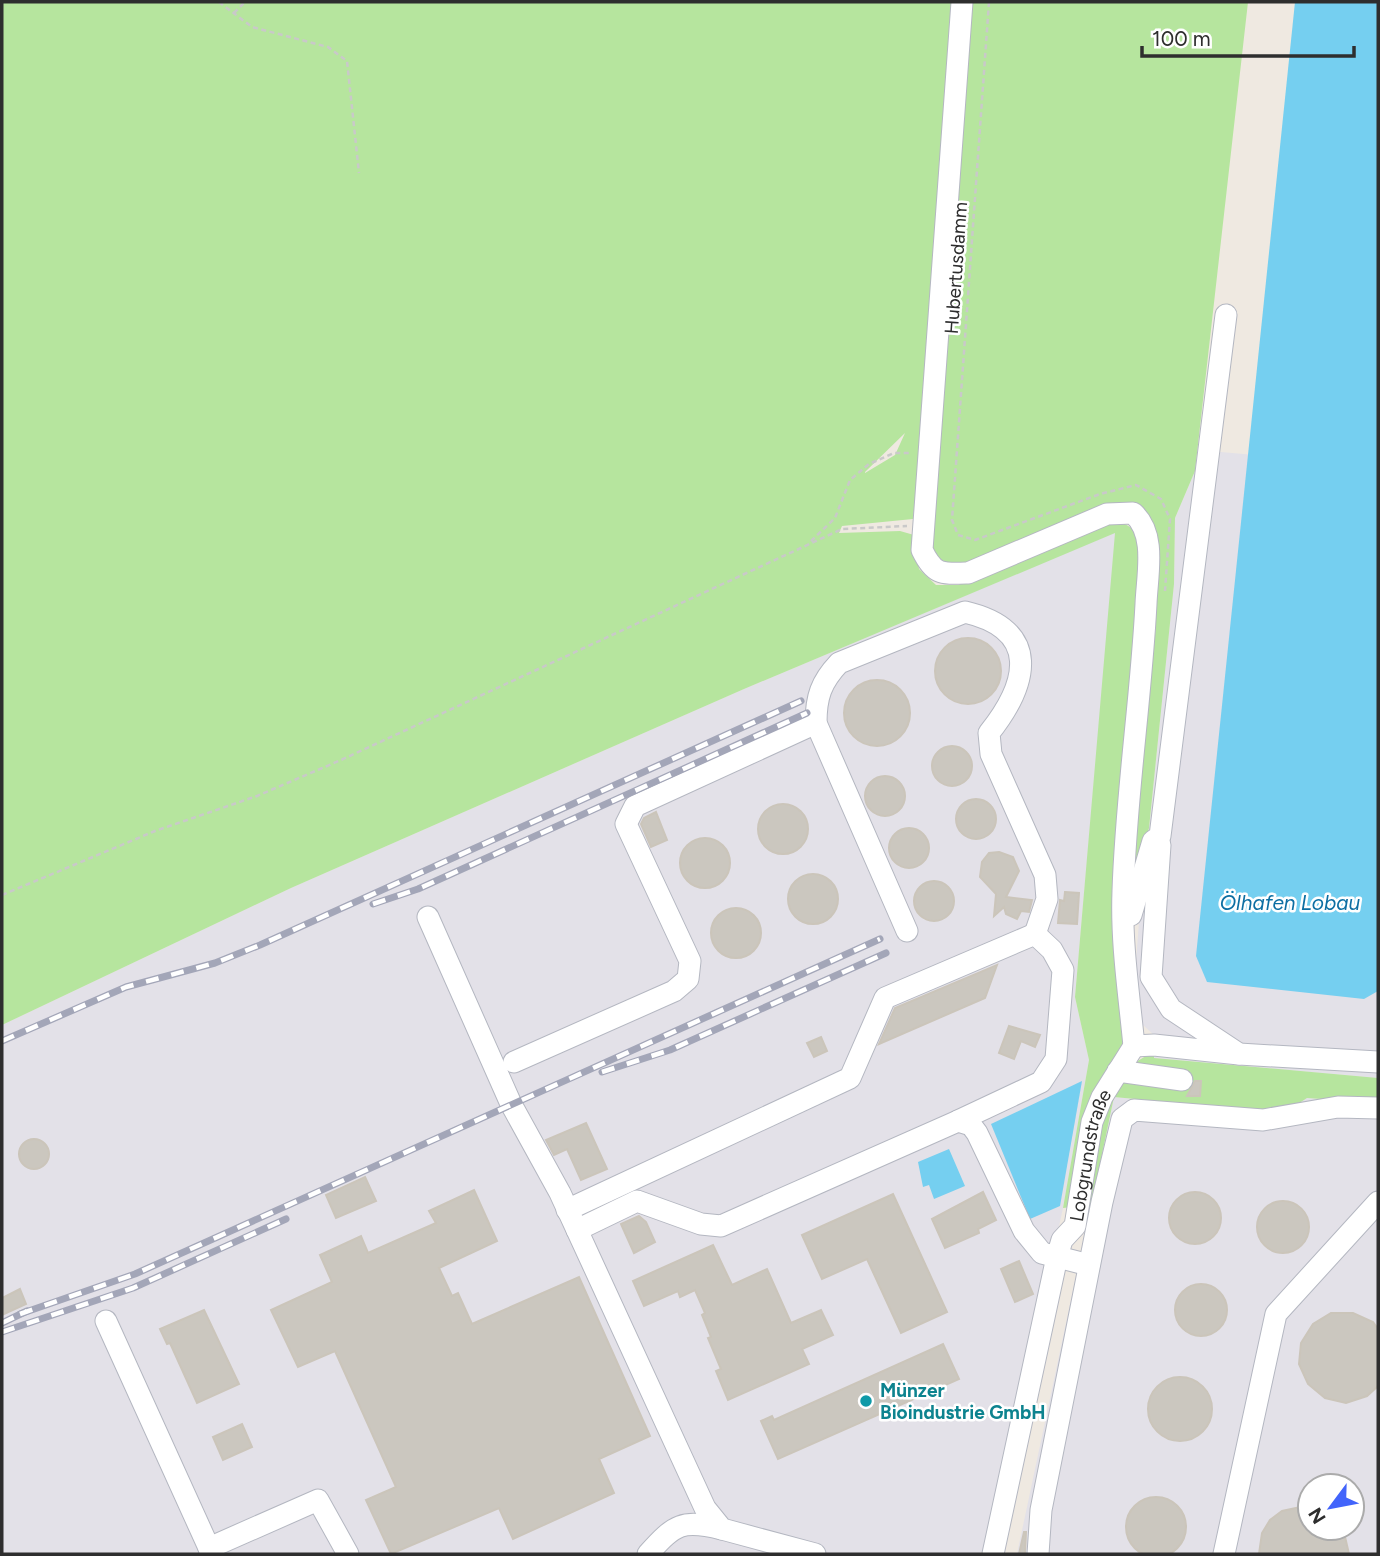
<svg xmlns="http://www.w3.org/2000/svg" width="1380" height="1556" font-family="Figtree,sans-serif">
<style>
.industrial{fill:#e3e1e8;fill-rule:evenodd}
.green{fill:#b6e59e;fill-rule:evenodd}
.water{fill:#75cff0}
.building{fill:#cbc7bf;stroke:#cbc5ba;stroke-width:2}
.lines{fill:none;stroke-linecap:round;stroke-linejoin:round}
.minor-casing{stroke:#b4b7c1;stroke-width:23}
.path{stroke:#c9c9c9;stroke-width:2.5;stroke-dasharray:5 3.5;stroke-linecap:butt}
.minor{stroke:#fff;stroke-width:21}
.rail-casing{stroke:#a3a6b8;stroke-width:7}
.rail{stroke:#fff;stroke-width:4.5;stroke-dasharray:13;stroke-linecap:butt}
.culture-dot{fill:#0f9aa8;stroke:#fff;stroke-width:2.5}
.labels{text-anchor:middle;dominant-baseline:central;stroke-width:5;stroke-linejoin:round;paint-order:stroke}
.street-label{font-size:19px;fill:#2e2e2e;stroke:#fff}
.culture-label{font-size:19px;font-weight:bold;fill:#0d838f;stroke:#fff;text-anchor:start}
.water-label{font-size:21px;font-style:italic;fill:#0d6fa3;stroke:#fff}
</style>
<rect width="100%" height="100%" fill="#efe9e1"/>
<!-- industrial -->
<g class="industrial">
<polygon points="1198,450 1378,466 1378,1078 1153,1058 1155,1036 1142,1024 1137,1010 1135,974 1140,909 1130,891 1149,828 1174,584 1175,518 1195,471"/>
<polygon points="1116,532 1075,997 1089,1060 1063,1208 988,1548 978,1554 2,1554 2,1025 291,888 744,689"/>
<path d="M1114,1097L1283,1113L1307,1098L1378,1103V1554H1017ZM1310,1486H1352V1528H1310Z"/>
</g>
<!-- green -->
<g class="green">
<path d="M2,2H1248L1195,471L1175,518L1174,584L1149,828L1130,891L1156,625L1140,506L973,564C954,565 945,566 932,551L920,458L913,519L842,526L839,533L900,531L914,535L919,569L936,585H958L1111,521C1129,523 1134,528 1141,544L1124,1050L1072,1207L1063,1208L1089,1060L1075,997L1115,533L744,689L291,888L2,1025ZM905,433L895,455L865,473V472Z"/>
<path d="M1154,1053V1058L1378,1078V1103L1307,1098L1284,1113L1114,1097L1086,1231L1080,1230C1091,1177 1094,1072 1154,1053Z"/>
</g>
<!-- water -->
<g class="water">
<polygon points="1295,2 1378,2 1378,991 1364,999 1207,982 1196,956"/>
<polygon points="1082,1081 1060,1206 1030,1219 991,1124"/>
<polygon points="949,1149 965,1186 934,1199 929,1185 923,1187 918,1162"/>
</g>
<!-- building -->
<g class="building">
<circle cx="968" cy="671" r="33"/>
<circle cx="877" cy="713" r="33"/>
<circle cx="952" cy="766" r="20"/>
<circle cx="885" cy="796" r="20"/>
<circle cx="976" cy="819" r="20"/>
<circle cx="783" cy="829" r="25"/>
<polygon points="656,812 667,840 651,847 641,824 644,818"/>
<circle cx="909" cy="848" r="20"/>
<circle cx="705" cy="863" r="25"/>
<polygon points="999,852 1013,857 1019,871 1006,897 1032,900 1029,912 1021,911 1017,919 1006,914 1004,907 994,916 996,894 980,877 982,862 989,853"/>
<circle cx="813" cy="899" r="25"/>
<circle cx="934" cy="901" r="20"/>
<polygon points="1065,892 1079,893 1077,924 1058,923 1060,900 1064,901"/>
<circle cx="736" cy="933" r="25"/>
<polygon points="997,965 985,998 879,1044 895,1008"/>
<polygon points="1009,1026 1040,1035 1035,1047 1021,1041 1014,1059 999,1053"/>
<polygon points="821,1037 827,1051 814,1057 807,1043"/>
<polygon points="1195,1081 1201,1081 1200,1096 1187,1096"/>
<polygon points="586,1123 607,1169 581,1180 567,1149 554,1155 546,1140"/>
<circle cx="34" cy="1154" r="15"/>
<polygon points="365,1177 376,1201 336,1218 326,1195"/>
<polygon points="474,1190 497,1241 439,1268 452,1296 458,1293 472,1324 579,1277 650,1436 599,1459 614,1493 513,1539 499,1508 391,1554 366,1500 396,1487 335,1351 298,1367 271,1310 332,1282 320,1255 361,1236 368,1253 436,1223 429,1211"/>
<circle cx="1195" cy="1218" r="26"/>
<polygon points="983,1192 996,1220 978,1229 979,1233 945,1248 932,1219"/>
<polygon points="893,1194 947,1312 901,1333 867,1259 822,1279 802,1235"/>
<circle cx="1283" cy="1227" r="26"/>
<polygon points="639,1216 646,1222 655,1242 634,1253 621,1224"/>
<polygon points="713,1245 732,1285 767,1269 791,1323 821,1310 833,1335 802,1349 809,1364 728,1400 716,1371 721,1369 708,1338 711,1337 702,1315 705,1313 695,1290 680,1297 678,1291 644,1306 633,1281"/>
<polygon points="1019,1261 1033,1294 1015,1302 1001,1269"/>
<circle cx="1201" cy="1310" r="26"/>
<polygon points="20,1289 26,1304 2,1315 2,1298"/>
<polygon points="204,1310 239,1384 197,1403 170,1343 167,1344 160,1329"/>
<polygon points="1331,1313 1353,1313 1373,1322 1378,1329 1378,1386 1367,1396 1346,1403 1325,1398 1308,1384 1299,1364 1301,1343 1313,1324"/>
<polygon points="943,1344 959,1379 778,1459 761,1421 772,1416 774,1420"/>
<circle cx="1180" cy="1409" r="32"/>
<polygon points="242,1424 252,1447 223,1460 213,1437"/>
<circle cx="1156" cy="1527" r="30"/>
<polygon points="1310,1505 1310,1528 1343,1528 1349,1554 1259,1554 1262,1533 1270,1520 1282,1511"/>
<polygon points="1024,1532 1026,1532 1025,1554 1019,1554"/>
</g>
<g class="lines">
<defs>
<g id="minor">
<path d="M962,2L922,550C934,575 941,574 968,573L1107,514L1133,513C1157,534 1147,575 1146,604C1141,700 1126,795 1123,891C1121,943 1129,994 1134,1046"/>
<polyline points="1160,845 1151,977 1171,1009 1239,1054"/>
<polyline points="1131,915 1153,841 1160,836 1226,315"/>
<polyline points="428,917 511,1104 560,1193 705,1508 722,1529 815,1554"/>
<path d="M907,931L816,723C816,697 821,682 839,663L965,612C1042,630 1028,684 989,733L991,754L1045,875L1047,899L1035,934"/>
<polyline points="1134,1046 1154,1045 1239,1054 1378,1062"/>
<polyline points="514,1062 674,991 688,979 690,961 626,824 635,806 816,723"/>
<polyline points="1118,1071 1182,1080"/>
<polyline points="567,1210 850,1078 885,998 1035,934 1052,950 1063,970 1056,1059 1041,1082 958,1121"/>
<polyline points="577,1230 637,1201 701,1224 721,1226 958,1121 971,1125 977,1133 1024,1231 1042,1253 1089,1265"/>
<polyline points="106,1321 209,1548"/>
<polyline points="212,1554 209,1548 318,1500 348,1554"/>
<path d="M648,1554C675,1524 682,1519 722,1529"/>
<path id="s1" d="M993,1554L1057,1257L1062,1240L1075,1226L1092,1122L1102,1097L1134,1046"/>
<polyline points="1038,1554 1041,1510 1102,1202 1122,1119 1134,1110 1263,1120 1338,1107 1378,1108"/>
<polyline points="1224,1554 1276,1314 1378,1202"/>
</g>
</defs>
<!-- minor casing -->
<use href="#minor" class="minor-casing"/>
<!-- path -->
<g class="path">
<polyline points="219,2 252,27 328,47 347,61 359,173"/>
<polyline points="989,2 952,520 958,535 975,540 1100,494 1136,485 1161,499 1170,519 1165,591"/>
<polyline points="234,13 245,2"/>
<polyline points="811,541 835,518 850,480 869,464 894,453 912,453"/>
<polyline points="2,895 155,831 257,796 341,760 842,529 907,526"/>
</g>
<!-- minor -->
<use href="#minor" class="minor"/>
<defs>
<g id="rail">
<polyline points="373,904 418,889 807,713"/>
<polyline points="2,1041 126,987 215,963 260,945 801,701"/>
<polyline points="602,1072 670,1050 886,953"/>
<polyline points="20,1314 135,1274 880,939"/>
<polyline points="2,1323 27,1311"/>
<polyline points="2,1332 133,1288 286,1219"/>
</g>
</defs>
<!-- rail casing -->
<use href="#rail" class="rail-casing"/>
<!-- rail -->
<use href="#rail" class="rail"/>
</g>
<!-- markers -->
<circle class="culture-dot" cx="866" cy="1401" r="7"/>
<g class="labels">
<!-- street labels -->
<g class="street-label">
<text transform="translate(956 268) rotate(-86)">Hubertusdamm</text>
<text stroke="none"><textPath href="#s1" startOffset="413">Lobgrundstraße</textPath></text>
</g>
<!-- culture labels -->
<g class="culture-label">
<text x="880" y="1390">Münzer<tspan x="880" dy="22">Bioindustrie GmbH</tspan></text>
</g>
<!-- water labels -->
<g class="water-label">
<text x="1290" y="902">Ölhafen Lobau</text>
</g>
</g>
<!-- border -->
<rect width="1380" height="1556" fill="none" stroke="#2e2e2e" stroke-width="7"/>
<!-- north arrow -->
<g transform="translate(1331 1507) rotate(238)"><circle r="33" fill="#ffffff" stroke="#ababab" stroke-width="2"/>
<path d="M0-5L12 26L0 18L-12 26Z" fill="#4264fb"/>
<text y="-10" font-size="19" font-weight="bold" text-anchor="middle" fill="#2e2e2e">N</text>
</g>
<!-- scale -->
<path d="M1142 46v10h212v-10" fill="none" stroke="#2e2e2e" stroke-width="3.5"/>
<text x="1152" y="46" font-size="21" fill="#2e2e2e" stroke="#ffffff" stroke-width="5" paint-order="stroke">100 m</text>
</svg>
